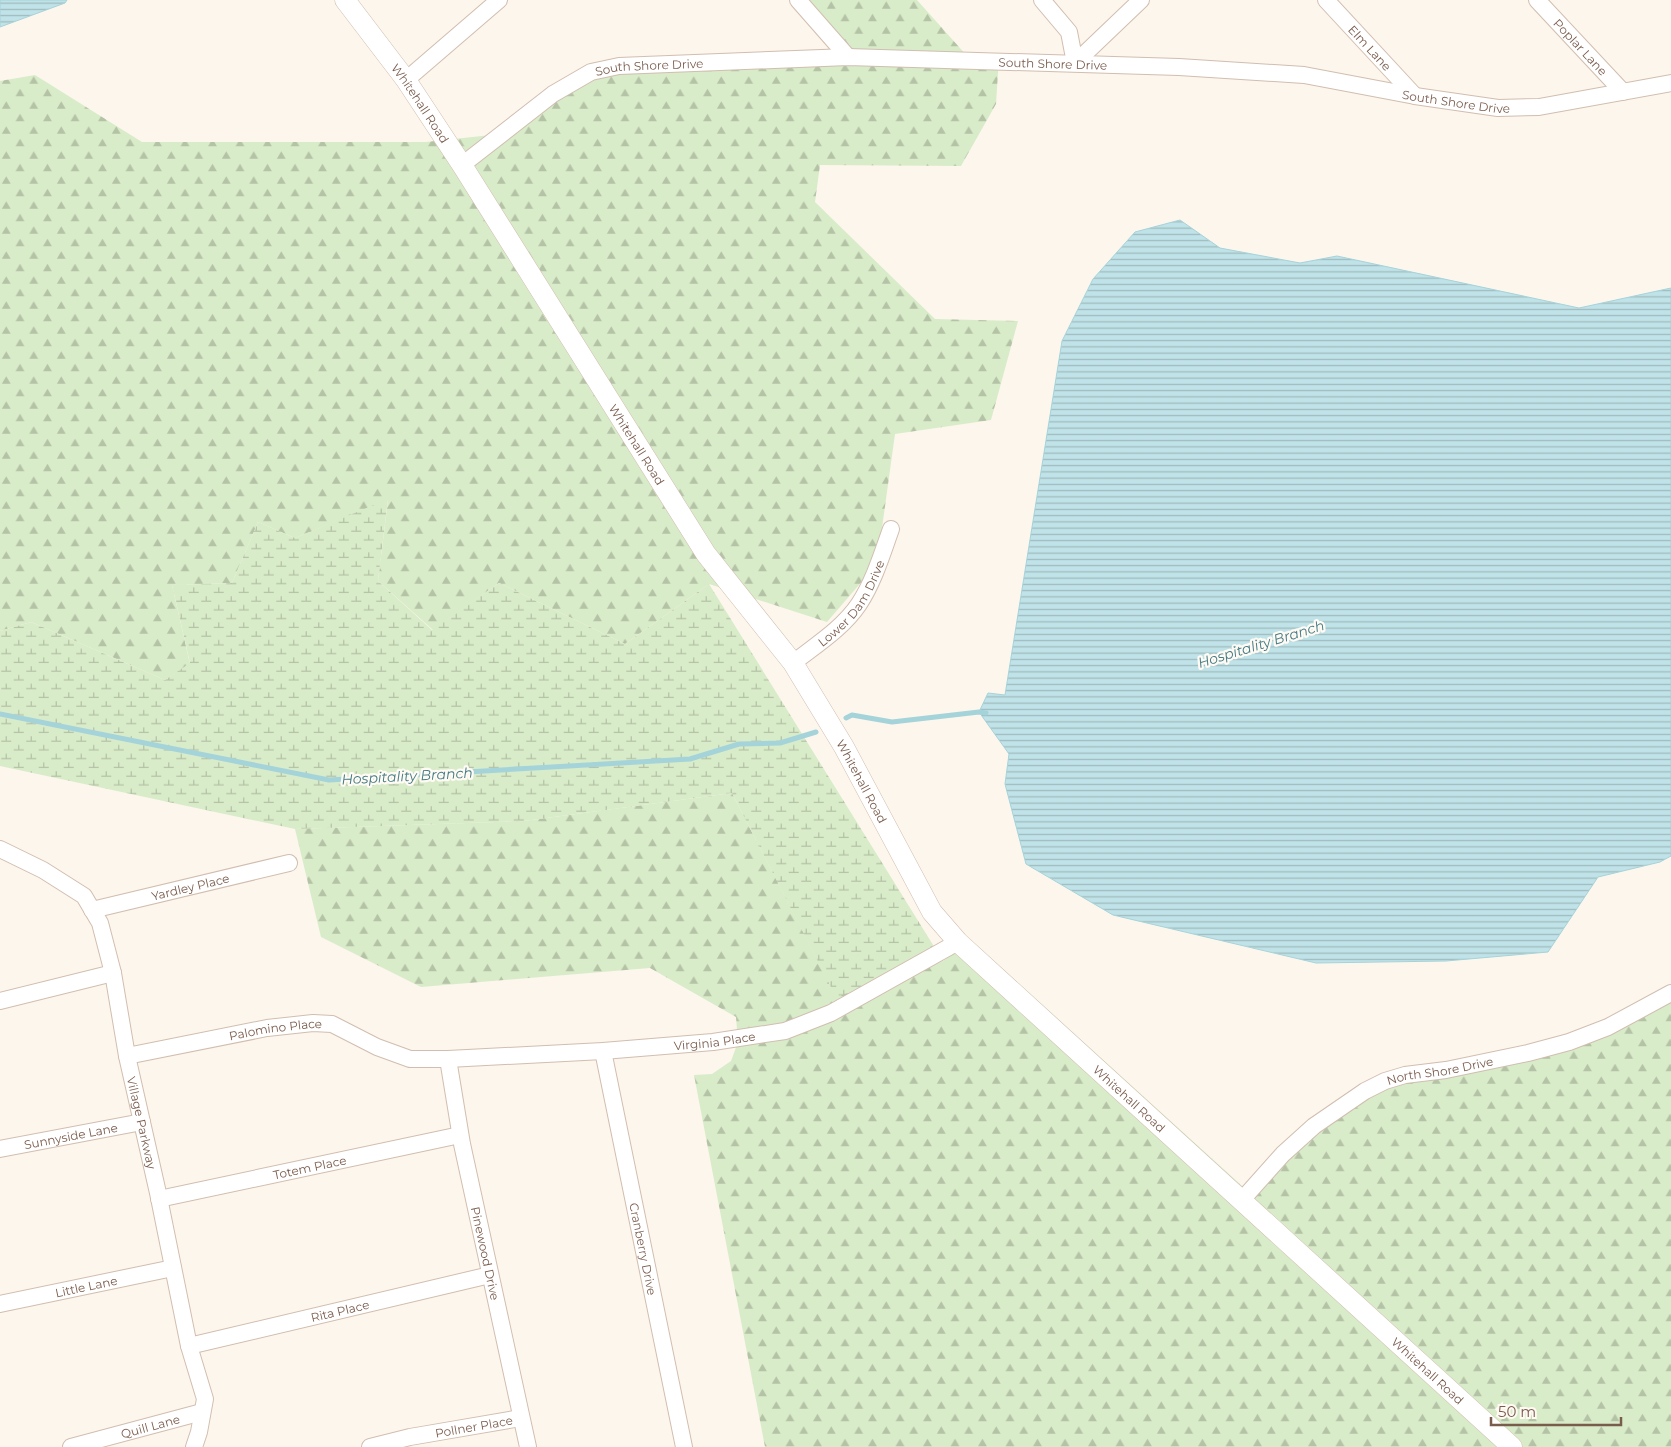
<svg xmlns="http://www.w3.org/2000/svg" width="1671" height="1447" font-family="Montserrat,sans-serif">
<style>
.forest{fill:url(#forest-firs)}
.wetland{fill:url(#wetland-marsh)}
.water{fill:url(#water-rules);stroke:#a5d3da}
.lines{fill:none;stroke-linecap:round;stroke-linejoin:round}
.stream{stroke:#a5d3da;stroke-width:5}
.minor-casing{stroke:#d1beb0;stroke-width:18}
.tertiary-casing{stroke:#d1beb0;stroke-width:21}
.minor{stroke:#fff;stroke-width:16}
.tertiary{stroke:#fff;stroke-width:20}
.labels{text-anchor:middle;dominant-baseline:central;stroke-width:4.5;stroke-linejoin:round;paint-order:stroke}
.street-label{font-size:12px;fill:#7a5c4d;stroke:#fffaf3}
.water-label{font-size:14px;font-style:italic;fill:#437c86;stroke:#fffaf3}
</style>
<defs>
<pattern id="forest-firs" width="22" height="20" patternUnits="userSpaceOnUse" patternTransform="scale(1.25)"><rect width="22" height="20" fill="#d8ecc9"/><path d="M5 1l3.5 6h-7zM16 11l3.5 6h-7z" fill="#b4c2a5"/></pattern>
<pattern id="wetland-marsh" width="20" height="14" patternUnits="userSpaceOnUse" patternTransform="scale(1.25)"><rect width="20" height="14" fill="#d8ecc9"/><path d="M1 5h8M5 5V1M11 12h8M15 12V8" fill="none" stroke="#b4c2a5"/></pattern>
<pattern id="water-rules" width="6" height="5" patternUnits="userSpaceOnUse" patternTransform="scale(1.25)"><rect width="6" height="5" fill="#bfe3e8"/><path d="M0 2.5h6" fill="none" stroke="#a0bbbe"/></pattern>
</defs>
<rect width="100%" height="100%" fill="#fdf6ec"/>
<!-- forest -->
<g class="forest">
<polygon points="801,0 917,0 968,57 999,57 996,104 961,166 820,165 815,202 935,319 1018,321 991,420 895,434 877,564 827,622 709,584 625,644 499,583 433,630 378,581 388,500 295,538 258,522 232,583 172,585 190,664 165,680 31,622 0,631 0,81 35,75 142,142 426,142 491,135 622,65 852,55"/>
<polygon points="732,793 836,996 943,961 971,940 1251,1194 1380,1076 1565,1042 1671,989 1671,1447 765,1447 694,1075 712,1074 731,1061 738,1042 736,1017 650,968 421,987 321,937 295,829 524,821"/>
</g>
<!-- wetland -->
<polygon class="wetland" points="388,499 378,581 432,630 499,583 625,644 709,584 943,961 836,997 732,793 524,821 295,829 0,766 0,631 31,622 165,680 190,663 172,585 232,583 258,522 295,538"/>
<!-- water -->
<g class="water">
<polygon points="0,0 67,0 65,3 0,27"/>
<polygon points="1180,220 1220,248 1300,263 1337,256 1579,308 1671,288 1671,856 1660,862 1598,877 1548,952 1446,961 1316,963 1113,915 1026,864 1005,784 1009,754 979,712 988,693 1005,695 1062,341 1093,279 1135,232"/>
</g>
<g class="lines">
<!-- stream -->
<g class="stream">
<polyline points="0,714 329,780 690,759 739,744 780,743 816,732"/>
<polyline points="846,718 852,715 892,722 979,712 986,713"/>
</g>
<defs>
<g id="minor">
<polyline points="798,0 848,57"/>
<polyline points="1042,0 1069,32 1075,63"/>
<path id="s1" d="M1326,0L1415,96"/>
<path id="s2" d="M1537,0L1623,92"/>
<polyline points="1075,63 1141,0"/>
<polyline points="406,80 499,0"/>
<path id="s3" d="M462,165L553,94L591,72L619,66L848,57L1179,67L1304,75L1415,96L1498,108L1539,107L1671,83"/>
<path id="s4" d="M793,663C816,645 843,628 859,604C874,581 882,554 891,529"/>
<path id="s5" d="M0,849L43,870L84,896L100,923L113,973L127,1056L158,1193L189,1346L205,1399L199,1432L194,1447"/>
<path id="s6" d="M92,910L289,863"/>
<polyline points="0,1001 113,973"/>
<path id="s7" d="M603,1051L684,1447"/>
<path id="s8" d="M127,1056L267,1028L313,1023L332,1024L377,1047L410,1059H448L603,1051L713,1042L785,1031L831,1013L958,942"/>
<path id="s9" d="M448,1059L462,1144L528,1447"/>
<path id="s10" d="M0,1149L142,1122"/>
<path id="s11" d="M159,1199L460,1135"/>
<path id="s12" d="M1241,1201L1283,1154L1314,1126L1365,1091L1385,1081L1405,1075L1446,1070L1528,1053L1569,1042L1608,1027L1671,993"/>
<path id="s13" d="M0,1304L173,1268"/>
<path id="s14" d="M189,1346L490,1275"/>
<path id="s15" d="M71,1447L202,1412"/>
<path id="s16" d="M370,1447L410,1437L521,1418"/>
</g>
<g id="tertiary">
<path id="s17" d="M345,0L406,80L462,165L706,554L793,663L844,747L932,912L958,942L1512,1447"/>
</g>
</defs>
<!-- minor casing -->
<use href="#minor" class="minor-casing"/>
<!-- tertiary casing -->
<use href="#tertiary" class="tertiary-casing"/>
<!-- minor -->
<use href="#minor" class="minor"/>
<!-- tertiary -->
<use href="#tertiary" class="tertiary"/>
</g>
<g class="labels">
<!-- street labels -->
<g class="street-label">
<text stroke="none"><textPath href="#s2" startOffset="64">Poplar Lane</textPath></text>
<text stroke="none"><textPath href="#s1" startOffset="65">Elm Lane</textPath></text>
<text stroke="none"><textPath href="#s3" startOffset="622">South Shore Drive</textPath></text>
<text stroke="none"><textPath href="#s3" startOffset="218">South Shore Drive</textPath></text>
<text stroke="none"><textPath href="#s3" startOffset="1028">South Shore Drive</textPath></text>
<text stroke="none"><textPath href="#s17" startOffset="128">Whitehall Road</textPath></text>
<text stroke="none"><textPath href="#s17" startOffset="532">Whitehall Road</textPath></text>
<text stroke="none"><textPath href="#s4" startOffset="85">Lower Dam Drive</textPath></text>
<text stroke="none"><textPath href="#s17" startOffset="938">Whitehall Road</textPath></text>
<text stroke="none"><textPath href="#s6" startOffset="101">Yardley Place</textPath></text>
<text stroke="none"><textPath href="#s8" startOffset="151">Palomino Place</textPath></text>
<text stroke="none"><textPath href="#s8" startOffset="599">Virginia Place</textPath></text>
<text stroke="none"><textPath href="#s12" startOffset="245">North Shore Drive</textPath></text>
<text stroke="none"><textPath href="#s17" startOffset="1358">Whitehall Road</textPath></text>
<text stroke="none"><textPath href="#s5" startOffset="332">Village Parkway</textPath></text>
<text stroke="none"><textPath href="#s10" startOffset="72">Sunnyside Lane</textPath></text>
<text stroke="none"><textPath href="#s11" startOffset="154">Totem Place</textPath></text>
<text stroke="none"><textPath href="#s7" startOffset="202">Cranberry Drive</textPath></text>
<text stroke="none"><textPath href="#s9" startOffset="198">Pinewood Drive</textPath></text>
<text stroke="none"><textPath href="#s13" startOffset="88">Little Lane</textPath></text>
<text stroke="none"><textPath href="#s14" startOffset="155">Rita Place</textPath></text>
<text stroke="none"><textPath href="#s17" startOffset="1762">Whitehall Road</textPath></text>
<text stroke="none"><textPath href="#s15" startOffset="82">Quill Lane</textPath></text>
<text stroke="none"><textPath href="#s16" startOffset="106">Pollner Place</textPath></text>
</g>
<!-- water labels -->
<g class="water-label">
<text transform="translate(1261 644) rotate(-17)">Hospitality Branch</text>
<text transform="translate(407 776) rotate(-3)">Hospitality Branch</text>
</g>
</g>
<!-- scale -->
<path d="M1491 1417v8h130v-8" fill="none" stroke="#7a5c4d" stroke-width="2.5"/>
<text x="1498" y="1417" font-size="15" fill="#7a5c4d" stroke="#fffaf3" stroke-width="4" paint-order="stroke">50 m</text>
</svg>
